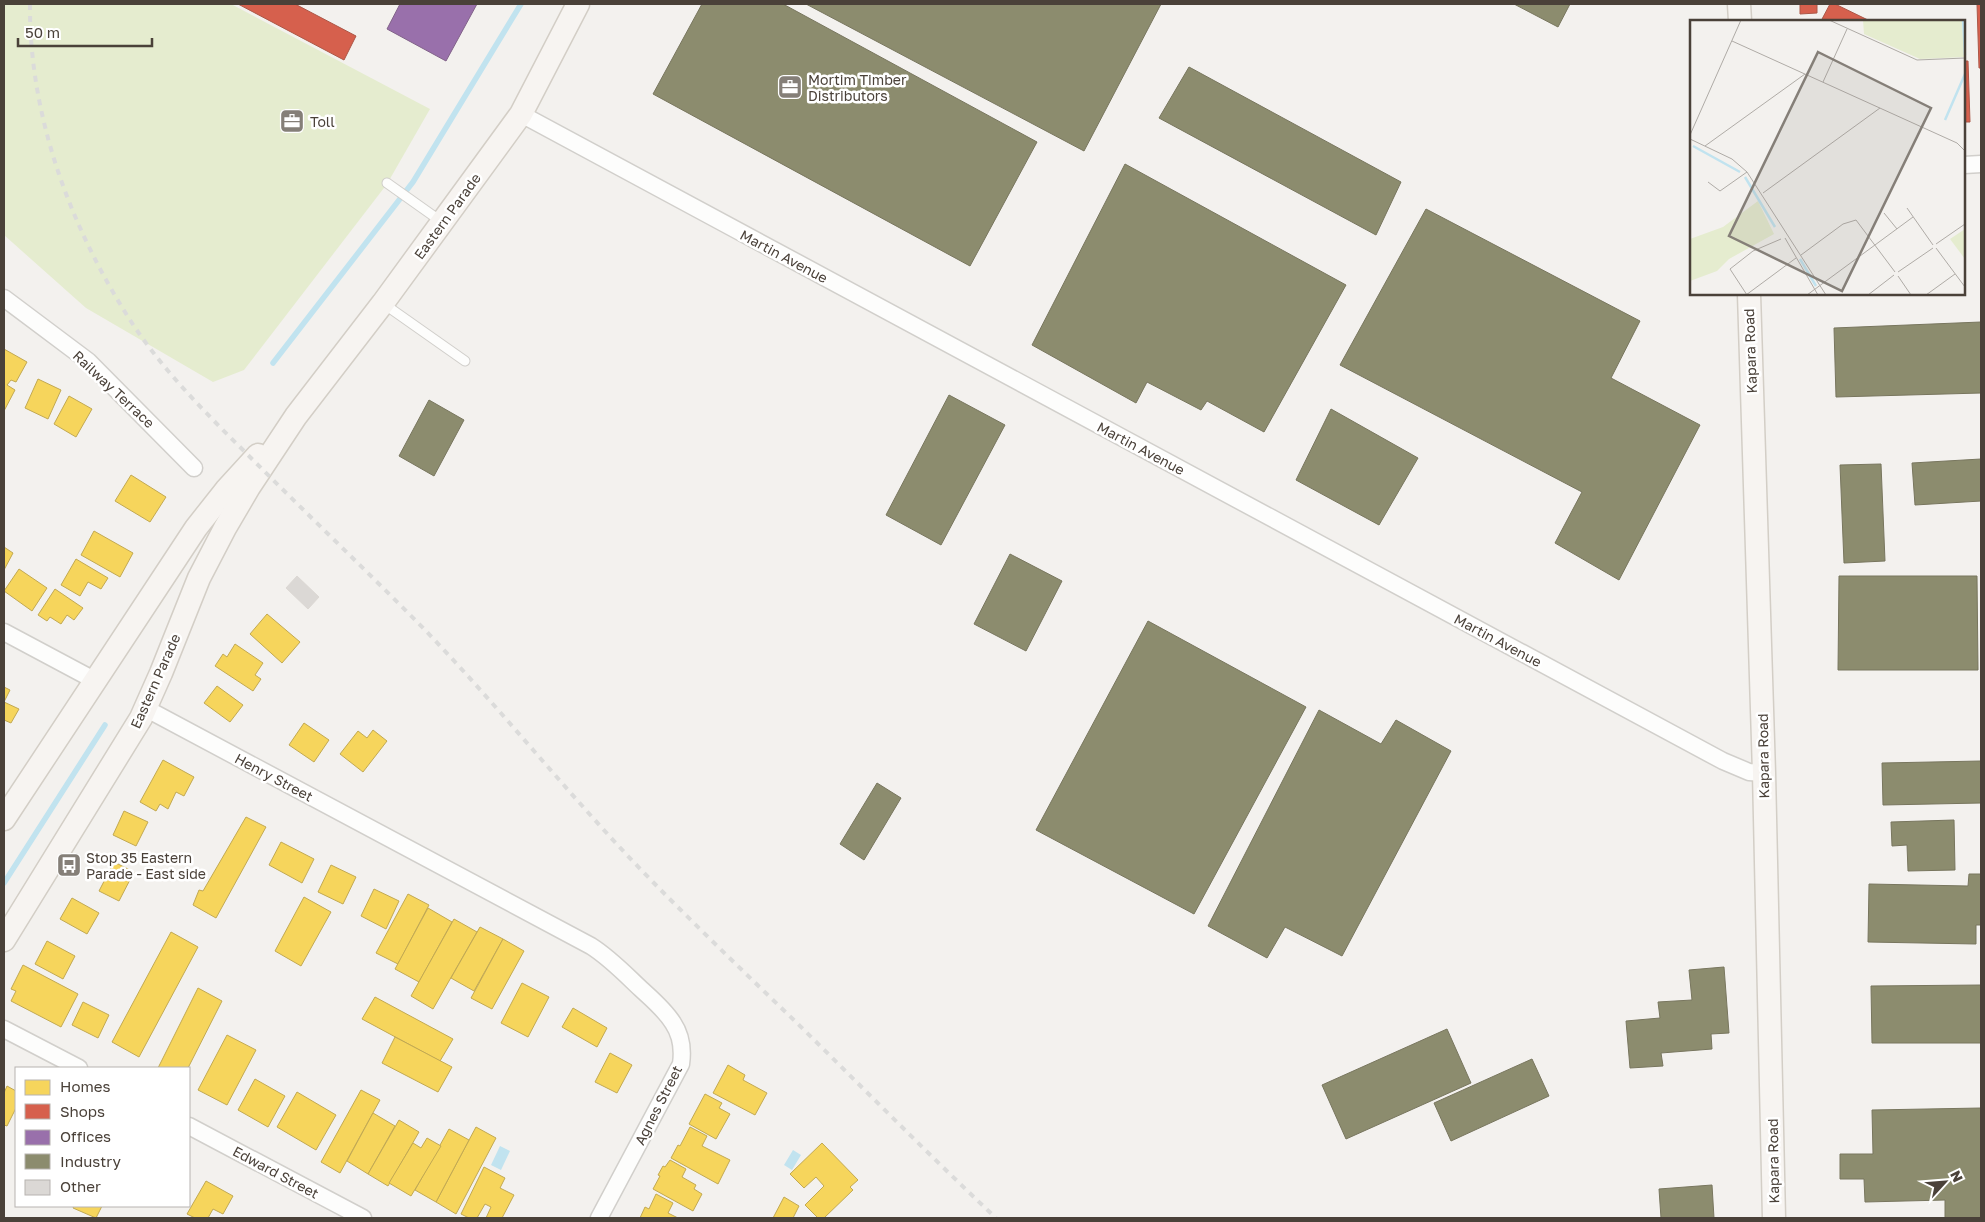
<svg xmlns="http://www.w3.org/2000/svg" width="1985" height="1222" font-family="'Golos Text',sans-serif">
<style>
.green{fill:#e5eccf}
.water{fill:#c1e3ef}
.homes{fill:#f6d55c;stroke:#c2a952}
.shops{fill:#d6604d;stroke:#ac5747}
.offices{fill:#9970ab;stroke:#816289}
.industry{fill:#8c8c6e;stroke:#78765e}
.lines{fill:none;stroke-linecap:round;stroke-linejoin:round}
.stream{stroke:#c1e3ef;stroke-width:5.5}
.building{fill:#dbd8d5;stroke:#dcd8d4}
.lane-casing{stroke:#d1cfcb;stroke-width:11}
.street-casing{stroke:#d1cfcb;stroke-width:19}
.secondary-casing{stroke:#d3cec6;stroke-width:25}
.lane{stroke:#fdfdfc;stroke-width:9}
.street{stroke:#fdfdfc;stroke-width:16}
.secondary{stroke:#f7f4f1;stroke-width:22}
.rail{stroke:#dbdbda;stroke-width:4;stroke-dasharray:6 6;stroke-linecap:butt}
.labels{text-anchor:middle;dominant-baseline:central;stroke-width:5;stroke-linejoin:round;paint-order:stroke}
.poi-label{font-size:14px;fill:#4a4139;stroke:#fff;text-anchor:start}
.street-label{font-size:14px;fill:#4a4139;stroke:#fff}
.inset-river{fill:none;stroke:#c1e3ef;stroke-width:2.5}
.inset-road{fill:none;stroke:#afaba6;stroke-width:1}
.view{fill:#857f78;fill-opacity:0.15;stroke:#857f78;stroke-width:2.5}
.inset-edge{fill:none;stroke:#4a4139;stroke-width:2.5}
</style>
<rect width="100%" height="100%" fill="#f3f1ee"/>
<!-- green -->
<polygon class="green" points="4,4 231,4 430,109 387,184 244,370 213,382 86,308 4,235"/>
<!-- water -->
<g class="water">
<polygon points="500,1146 510,1151 501,1170 491,1165"/>
<polygon points="793,1150 801,1155 792,1170 784,1165"/>
</g>
<!-- homes -->
<g class="homes">
<polygon points="4,349 27,362 16,382 11,380 7,385 15,390 4,411"/>
<polygon points="38,379 61,390 48,419 25,408"/>
<polygon points="69,396 92,409 76,437 54,424"/>
<polygon points="131,475 166,497 150,522 115,501"/>
<polygon points="94,531 133,553 120,577 81,555"/>
<polygon points="4,547 13,553 4,570"/>
<polygon points="76,559 108,578 101,589 88,582 80,596 61,585"/>
<polygon points="19,569 47,588 32,611 4,591"/>
<polygon points="55,589 83,608 74,620 67,615 61,624 50,617 47,621 38,615"/>
<polygon points="267,614 300,642 282,663 250,634"/>
<polygon points="235,644 263,663 255,675 261,679 253,691 215,666 223,654 227,657"/>
<polygon points="217,686 243,705 230,722 204,703"/>
<polygon points="4,687 10,690 4,702 19,709 11,723 4,720"/>
<polygon points="304,723 329,740 314,762 289,745"/>
<polygon points="373,730 387,741 363,772 340,754 358,731 367,738"/>
<polygon points="163,760 194,777 184,796 176,792 168,809 160,804 156,811 140,802"/>
<polygon points="124,811 148,822 136,846 113,835"/>
<polygon points="246,817 266,827 216,918 193,905 199,890 203,891"/>
<polygon points="281,842 314,859 302,883 269,865"/>
<polygon points="114,862 134,872 119,901 99,891"/>
<polygon points="331,865 356,877 343,904 318,892"/>
<polygon points="374,889 399,901 386,929 361,916"/>
<polygon points="408,894 429,905 398,964 376,953"/>
<polygon points="304,897 331,912 301,966 275,951"/>
<polygon points="72,898 99,913 87,934 60,919"/>
<polygon points="428,908 452,922 419,982 395,969"/>
<polygon points="454,919 477,932 433,1009 411,996"/>
<polygon points="480,927 503,939 474,991 451,978"/>
<polygon points="171,932 198,947 139,1057 112,1042"/>
<polygon points="503,939 524,951 492,1009 471,998"/>
<polygon points="47,941 75,956 63,979 35,964"/>
<polygon points="23,965 78,994 61,1027 11,1001 16,991 11,989"/>
<polygon points="522,983 549,997 528,1037 501,1023"/>
<polygon points="198,988 222,1001 188,1068 158,1068"/>
<polygon points="375,997 453,1039 440,1061 362,1019"/>
<polygon points="83,1002 109,1015 98,1038 72,1025"/>
<polygon points="573,1008 607,1028 597,1047 562,1027"/>
<polygon points="227,1035 256,1050 227,1105 198,1090"/>
<polygon points="395,1037 452,1067 438,1092 382,1063"/>
<polygon points="610,1053 632,1065 617,1093 595,1082"/>
<polygon points="728,1065 745,1075 743,1080 767,1093 755,1115 713,1093"/>
<polygon points="255,1079 285,1096 268,1127 238,1110"/>
<polygon points="7,1086 16,1091 16,1108 7,1126 4,1125 4,1093"/>
<polygon points="361,1090 380,1100 340,1173 321,1162"/>
<polygon points="297,1092 336,1115 316,1150 277,1127"/>
<polygon points="705,1094 722,1103 719,1108 730,1114 716,1139 689,1124"/>
<polygon points="373,1113 395,1126 368,1174 347,1161"/>
<polygon points="399,1120 419,1132 388,1186 368,1174"/>
<polygon points="476,1127 496,1138 456,1214 436,1202"/>
<polygon points="690,1127 707,1136 702,1146 730,1160 718,1184 671,1158 678,1145 680,1146"/>
<polygon points="449,1129 469,1140 436,1202 415,1190"/>
<polygon points="427,1138 441,1146 411,1196 389,1183 413,1143 421,1148"/>
<polygon points="822,1143 858,1180 850,1187 853,1190 824,1218 818,1218 805,1205 824,1186 816,1177 804,1188 790,1174"/>
<polygon points="670,1160 686,1169 682,1177 696,1185 694,1189 702,1194 693,1211 653,1189 660,1176 658,1175 663,1166 665,1167"/>
<polygon points="484,1167 505,1178 500,1188 514,1195 502,1218 486,1218 491,1207 485,1204 477,1218 469,1218 461,1214"/>
<polygon points="206,1181 233,1196 223,1214 213,1209 208,1218 195,1218 187,1214"/>
<polygon points="656,1194 673,1203 668,1213 678,1218 640,1218 645,1207 649,1209"/>
<polygon points="784,1197 799,1206 793,1218 773,1218"/>
<polygon points="74,1206 102,1206 96,1218 73,1208"/>
</g>
<!-- shops -->
<g class="shops">
<polygon points="238,4 295,4 356,36 344,60"/>
<polygon points="1800,4 1817,4 1817,13 1800,14"/>
<polygon points="1830,4 1835,4 1870,21 1821,21"/>
<polygon points="1977,4 1981,4 1981,68 1979,68"/>
<polygon points="1964,61 1968,61 1970,122 1964,122"/>
</g>
<!-- offices -->
<polygon class="offices" points="400,4 477,4 446,61 387,29"/>
<!-- industry -->
<g class="industry">
<polygon points="702,4 783,4 1037,142 970,266 653,94"/>
<polygon points="806,4 1161,4 1084,151"/>
<polygon points="1514,4 1570,4 1558,27"/>
<polygon points="1189,67 1401,182 1376,235 1159,118"/>
<polygon points="1125,164 1346,285 1264,432 1207,401 1201,410 1147,382 1136,403 1032,345"/>
<polygon points="1426,209 1640,321 1611,378 1700,425 1619,580 1555,543 1582,492 1340,365"/>
<polygon points="1981,322 1981,393 1836,397 1834,328"/>
<polygon points="949,395 1005,425 941,545 886,515"/>
<polygon points="429,400 464,420 434,476 399,456"/>
<polygon points="1331,409 1418,458 1379,525 1296,480"/>
<polygon points="1981,459 1981,501 1915,505 1912,463"/>
<polygon points="1881,464 1885,561 1844,563 1840,465"/>
<polygon points="1010,554 1062,581 1026,651 974,624"/>
<polygon points="1839,576 1977,576 1978,670 1838,670"/>
<polygon points="1148,621 1306,707 1194,914 1036,830"/>
<polygon points="1319,710 1381,744 1396,720 1451,751 1342,956 1285,927 1267,958 1208,926"/>
<polygon points="1981,761 1981,803 1883,805 1882,763"/>
<polygon points="877,783 901,798 864,860 840,844"/>
<polygon points="1954,820 1955,870 1908,871 1907,845 1892,846 1891,822"/>
<polygon points="1969,874 1981,874 1981,925 1976,925 1976,944 1868,942 1869,884 1968,886"/>
<polygon points="1724,967 1729,1033 1711,1034 1712,1049 1661,1053 1663,1066 1630,1068 1626,1021 1660,1018 1658,1002 1692,1000 1689,970"/>
<polygon points="1981,985 1981,1043 1872,1043 1871,986"/>
<polygon points="1447,1029 1471,1083 1346,1139 1322,1085"/>
<polygon points="1532,1059 1549,1096 1451,1141 1434,1103"/>
<polygon points="1981,1108 1981,1218 1945,1218 1945,1200 1865,1202 1864,1179 1840,1179 1840,1154 1873,1154 1872,1110"/>
<polygon points="1712,1185 1714,1218 1661,1218 1659,1189"/>
</g>
<g class="lines">
<!-- stream -->
<g class="stream">
<polyline points="273,363 413,182 521,4"/>
<polyline points="4,883 105,725"/>
</g>
</g>
<!-- building -->
<polygon class="building" points="297,576 319,597 308,609 286,588"/>
<g class="lines">
<defs>
<g id="lane">
<polyline points="387,183 442,222"/>
<polyline points="384,304 465,361"/>
</g>
<g id="street">
<polyline points="521,114 1723,761 1749,772 1764,773"/>
<polyline points="1964,165 1981,164"/>
<polyline points="4,298 88,361 194,468"/>
<polyline points="4,632 94,680"/>
<path d="M145,708L591,946C610,958 625,974 641,989C652,999 665,1010 673,1023C681,1035 683,1050 681,1064L599,1218"/>
<polyline points="4,1029 79,1068"/>
<polyline points="189,1126 363,1218"/>
</g>
<g id="secondary">
<polyline points="1739,4 1740,21"/>
<polyline points="1749,294 1764,773 1774,1218"/>
<polyline points="4,819 196,528 226,490 258,455"/>
<polyline points="4,940 141,718 161,673 199,578 225,528 249,487 296,416 383,303 521,114 578,4"/>
</g>
</defs>
<!-- lane casing -->
<use href="#lane" class="lane-casing"/>
<!-- street casing -->
<use href="#street" class="street-casing"/>
<!-- secondary casing -->
<use href="#secondary" class="secondary-casing"/>
<!-- lane -->
<use href="#lane" class="lane"/>
<!-- street -->
<use href="#street" class="street"/>
<!-- secondary -->
<use href="#secondary" class="secondary"/>
<!-- rail -->
<path class="rail" d="M30,4C29,112 68,221 125,312C160,369 208,415 255,462C311,518 369,573 425,630C502,710 571,798 649,878C697,927 747,975 797,1023C863,1088 928,1154 996,1218"/>
</g>
<!-- icons -->
<defs>
<symbol id="office-square" viewBox="-11 -11 22 22"><rect x="-9" y="-9" width="18" height="18" rx="4" fill="#857f78" stroke="#fff"/><path d="M-6-3h4V-5.5h4V-3h4V5H-6ZM-1-4.5V-3h2v-1.5ZM-6 0V1H6V0Z" fill="#fff"/></symbol>
<symbol id="bus-square" viewBox="-11 -11 22 22"><rect x="-9" y="-9" width="18" height="18" rx="4" fill="#857f78" stroke="#fff"/><path d="M-5-6H5V4H4V6H2V4H-2V6H-4V4H-5ZM-3.5-4V0h7V-4ZM-3.5 1.2v1.5H-2V1.2ZM2 1.2v1.5H3.5V1.2Z" fill="#fff"/></symbol>
</defs>
<g fill-rule="evenodd">
<use href="#office-square" x="776" y="73" width="28" height="28"/>
<use href="#office-square" x="278" y="107" width="28" height="28"/>
<use href="#bus-square" x="55" y="851" width="28" height="28"/>
</g>
<g class="labels">
<!-- poi labels -->
<g class="poi-label">
<text x="808" y="79">Mortim Timber<tspan x="808" dy="16">Distributors</tspan></text>
<text x="310" y="121">Toll</text>
<text x="86" y="857">Stop 35 Eastern<tspan x="86" dy="16">Parade - East side</tspan></text>
</g>
<!-- street labels -->
<g class="street-label">
<text transform="translate(447 216) rotate(-54)">Eastern Parade</text>
<text transform="translate(784 256) rotate(28)">Martin Avenue</text>
<text transform="translate(1750 351) rotate(-92)">Kapara Road</text>
<text transform="translate(114 389) rotate(43)">Railway Terrace</text>
<text transform="translate(1141 448) rotate(28)">Martin Avenue</text>
<text transform="translate(1498 640) rotate(28)">Martin Avenue</text>
<text transform="translate(155 681) rotate(-66)">Eastern Parade</text>
<text transform="translate(1763 756) rotate(-91)">Kapara Road</text>
<text transform="translate(274 777) rotate(28)">Henry Street</text>
<text transform="translate(658 1105) rotate(-63)">Agnes Street</text>
<text transform="translate(1773 1161) rotate(-91)">Kapara Road</text>
<text transform="translate(276 1172) rotate(28)">Edward Street</text>
</g>
</g>
<!-- overview -->
<g transform="translate(1690 20)">
<rect width="275" height="275" fill="#f3f1ee"/>
<path d="M173,0H272L274,37L230,39L174,14ZM68,181L84,214L39,239L27,251L0,261V219L33,207ZM275,209V239L260,219Z" fill="#e5eccf"/>
<path class="inset-river" d="M273,0L275,35M255,100L275,54M3,126L50,152M55,157L85,207M110,239L126,266"/>
<path class="inset-road" d="M139,0L227,40L275,38M42,21L267,123L275,131M133,62L157,9M0,115L51,0M0,119L42,139L57,152L136,275M15,126L115,54M18,162L30,171L57,152M73,173L190,88M217,188L243,225M194,193L207,209M95,218L128,275M246,224L275,204M246,228L275,267M111,235L153,204L166,200L205,252M208,252L243,228M208,256L221,275M56,275L106,238M57,275L40,249L63,231L91,219M117,275L223,197M178,275L204,255M236,275L265,254"/>
<path class="view" d="M128,32L241,88L152,271L39,216Z"/>
<rect width="275" height="275" class="inset-edge"/>
</g>
<!-- border -->
<rect width="1985" height="1222" fill="none" stroke="#4a4139" stroke-width="10"/>
<!-- legend -->
<rect x="15" y="1067" width="175" height="140" fill="#ffffff" stroke="#b7b3b0"/>
<rect x="25" y="1080" width="25" height="15" fill="#f6d55c" stroke="#b7b3b0"/>
<text x="60" y="1092" font-size="15" fill="#4a4139">Homes</text>
<rect x="25" y="1104" width="25" height="15" fill="#d6604d" stroke="#b7b3b0"/>
<text x="60" y="1117" font-size="15" fill="#4a4139">Shops</text>
<rect x="25" y="1130" width="25" height="15" fill="#9970ab" stroke="#b7b3b0"/>
<text x="60" y="1142" font-size="15" fill="#4a4139">Offices</text>
<rect x="25" y="1154" width="25" height="15" fill="#8c8c6e" stroke="#b7b3b0"/>
<text x="60" y="1167" font-size="15" fill="#4a4139">Industry</text>
<rect x="25" y="1180" width="25" height="15" fill="#dbd8d5" stroke="#b7b3b0"/>
<text x="60" y="1192" font-size="15" fill="#4a4139">Other</text>
<!-- north arrow -->
<g transform="translate(1945 1182) rotate(64)" stroke="#ffffff" stroke-width="4" paint-order="stroke">
<path d="M0-4L9 19L0 12L-9 19Z" fill="#4a4139"/>
<text y="-8" font-size="14" font-weight="bold" text-anchor="middle" fill="#4a4139">N</text>
</g>
<!-- scale -->
<path d="M18 38v8h134v-8" fill="none" stroke="#4a4139" stroke-width="2.5"/>
<text x="25" y="38" font-size="15" fill="#4a4139" stroke="#ffffff" stroke-width="4" paint-order="stroke">50 m</text>
</svg>
